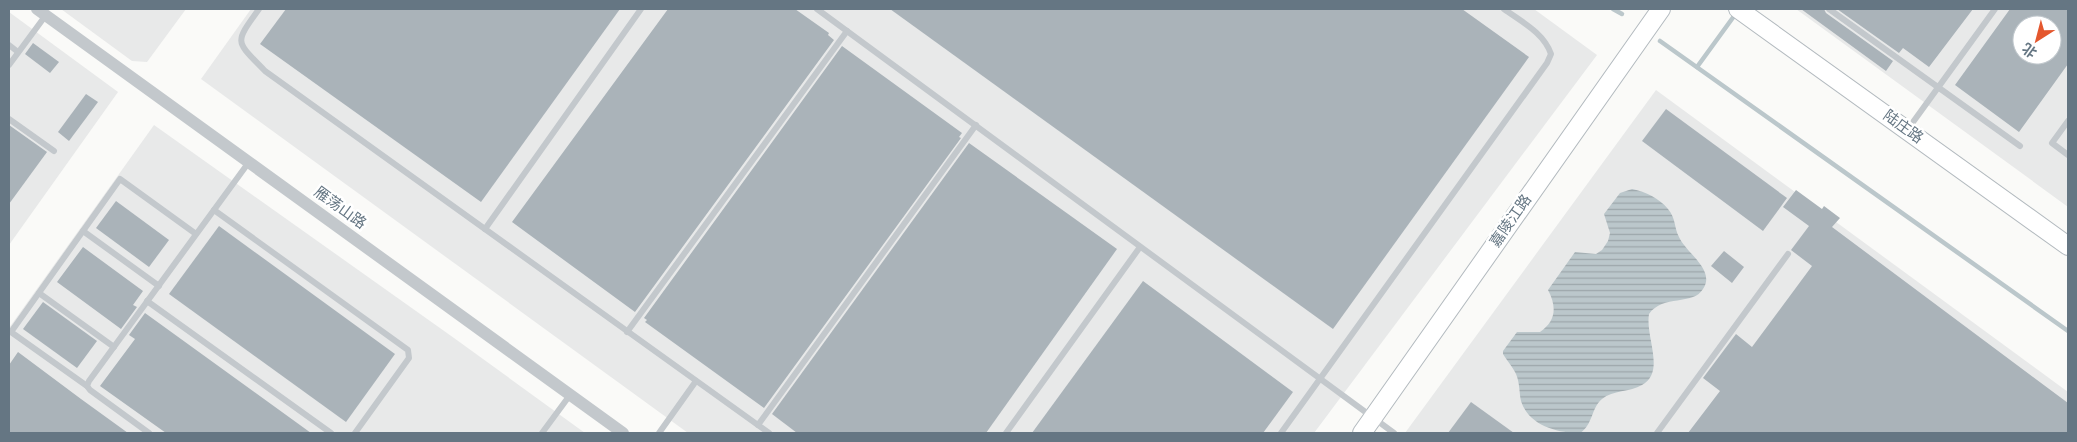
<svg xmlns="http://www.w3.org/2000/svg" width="2077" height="442" font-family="'Source Sans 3','Noto Sans SC',sans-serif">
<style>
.built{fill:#e8e9e9;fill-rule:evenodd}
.water{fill:url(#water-rules)}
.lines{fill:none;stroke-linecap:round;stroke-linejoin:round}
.stream{stroke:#bbc7cb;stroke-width:4.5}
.building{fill:#aab3b9;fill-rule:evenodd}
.secondary-casing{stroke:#b3babf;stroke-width:20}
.lane{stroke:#c3c8cc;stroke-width:6}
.street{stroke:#c3c8cc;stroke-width:12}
.secondary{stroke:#fff;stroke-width:18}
.labels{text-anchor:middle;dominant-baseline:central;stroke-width:5;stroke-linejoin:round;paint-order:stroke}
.street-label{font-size:15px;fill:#657683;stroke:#fff}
</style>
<defs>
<pattern id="water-rules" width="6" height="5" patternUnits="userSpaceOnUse" patternTransform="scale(1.25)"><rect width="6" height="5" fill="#bbc7cb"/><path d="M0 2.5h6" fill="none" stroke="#9ca6aa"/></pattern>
</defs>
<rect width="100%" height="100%" fill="#fafaf8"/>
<!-- built -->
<g class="built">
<polygon points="61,9 186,9 147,62 132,61"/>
<polygon points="251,9 1534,9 1597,55 1314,433 688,433 201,79"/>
<path d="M1796,9H2068V207L2012,166ZM2022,25H2052V55H2022Z"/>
<polygon points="9,12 118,92 9,245"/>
<polygon points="1656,90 2068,392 2068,433 1405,433"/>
<polygon points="154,125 454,338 585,433 9,433 9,328"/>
</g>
<!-- water -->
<path class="water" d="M1632,189C1646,192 1659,198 1668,209C1676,218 1674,228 1679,237C1686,253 1716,270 1703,289C1693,306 1663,294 1649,314C1645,337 1666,372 1642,385C1630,392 1613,390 1602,399C1591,408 1593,425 1580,433C1558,433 1529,426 1521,401C1519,393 1520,383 1516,374C1513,367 1507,361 1503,354V351L1517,332H1540C1556,321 1557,307 1548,290L1575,252L1596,254L1602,250L1608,241L1610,233L1604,214L1620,193Z"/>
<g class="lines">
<!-- stream -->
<g class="stream">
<polyline points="1613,9 1622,14"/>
<polyline points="1660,41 2068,331"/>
<polyline points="1697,67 1737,12"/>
</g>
</g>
<!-- building -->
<g class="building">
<polygon points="286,9 620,9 481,202 260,44"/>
<polygon points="668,9 795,9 829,33 828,35 834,40 635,312 512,222"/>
<polygon points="890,9 1462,9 1529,57 1333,329"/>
<polygon points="1801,9 1824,9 1826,13 1893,61 1886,71"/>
<polygon points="1837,9 1973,9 1929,67 1903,48 1899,53"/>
<path d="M2010,9H2068V64L2019,132L1955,85ZM2022,25H2052V55H2022Z"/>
<polygon points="33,43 59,62 50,73 25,54"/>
<polygon points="842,46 962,133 959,137 961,138 764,408 645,322 647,320 644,318"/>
<polygon points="86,94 98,102 69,141 58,132"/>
<polygon points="1666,109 1787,198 1763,231 1642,141"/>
<polygon points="9,125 47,152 9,204"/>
<polygon points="969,143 1117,249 986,433 797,433 772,414"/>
<polygon points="1796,190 1822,209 1824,206 1840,218 1832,227 2068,403 2068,433 1688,433 1720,391 1703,378 1736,334 1752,347 1812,266 1791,250 1809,226 1783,207"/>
<polygon points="116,201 169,240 149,267 96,228"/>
<polygon points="219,226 395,354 346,422 169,294"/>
<polygon points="83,247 143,291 133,305 137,307 121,329 57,282"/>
<polygon points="1724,251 1744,267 1732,283 1711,266"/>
<polygon points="1143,281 1293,392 1263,433 1032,433"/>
<polygon points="43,302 97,341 77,368 23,329"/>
<polygon points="145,313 311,433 166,433 100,386 135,339 129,335"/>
<polygon points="18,352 81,399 128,433 9,433 9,365"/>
<polygon points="1471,402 1514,433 1448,433"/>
</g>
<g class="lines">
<defs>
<g id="secondary">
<polyline points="1738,9 2068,246"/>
<polyline points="1362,433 1661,9"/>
</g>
</defs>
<!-- secondary casing -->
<use href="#secondary" class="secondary-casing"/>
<!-- lane -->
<g class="lane">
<path d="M259,9C234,44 235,40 265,71L769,433"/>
<polyline points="817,9 1394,433"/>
<polyline points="1829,9 2020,146"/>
<polyline points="9,45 18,52"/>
<polyline points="9,65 46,15"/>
<polyline points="9,119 54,151"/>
<polyline points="2068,121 2052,143 2068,155"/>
<polyline points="1908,129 1995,9"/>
<polyline points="214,210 408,350 409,358 355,433"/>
<polyline points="485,229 641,9"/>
<polyline points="83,231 159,286"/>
<polyline points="39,293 114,347"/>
<polyline points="147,301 331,433"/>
<polyline points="627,332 847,31"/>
<polyline points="87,386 11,332 120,179 196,234"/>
<polyline points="758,425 976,125"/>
<polyline points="149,433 90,390 87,386 89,381 249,162"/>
<polyline points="542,433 570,395"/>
<polyline points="659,433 696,381"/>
<polyline points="1006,433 1140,247"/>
<path d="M1281,433L1547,63L1551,54C1544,33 1522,22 1504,9"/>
<polyline points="1657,433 1788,254"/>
</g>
<!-- street -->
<polyline class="street" points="37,9 623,433"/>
<!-- secondary -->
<use href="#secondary" class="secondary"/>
</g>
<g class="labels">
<!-- street labels -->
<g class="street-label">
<text transform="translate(1903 127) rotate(36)">陆庄路</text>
<text transform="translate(340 208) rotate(36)">雁荡山路</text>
<text transform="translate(1511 221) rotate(-55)">嘉陵江路</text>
</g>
</g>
<!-- border -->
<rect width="2077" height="442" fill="none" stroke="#657683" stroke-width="20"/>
<!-- north arrow -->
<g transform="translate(2037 40) rotate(216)"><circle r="24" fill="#ffffff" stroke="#c1c8cd"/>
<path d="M0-4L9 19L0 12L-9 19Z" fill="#e4572e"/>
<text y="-8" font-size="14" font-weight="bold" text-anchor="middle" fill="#657683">北</text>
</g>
</svg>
